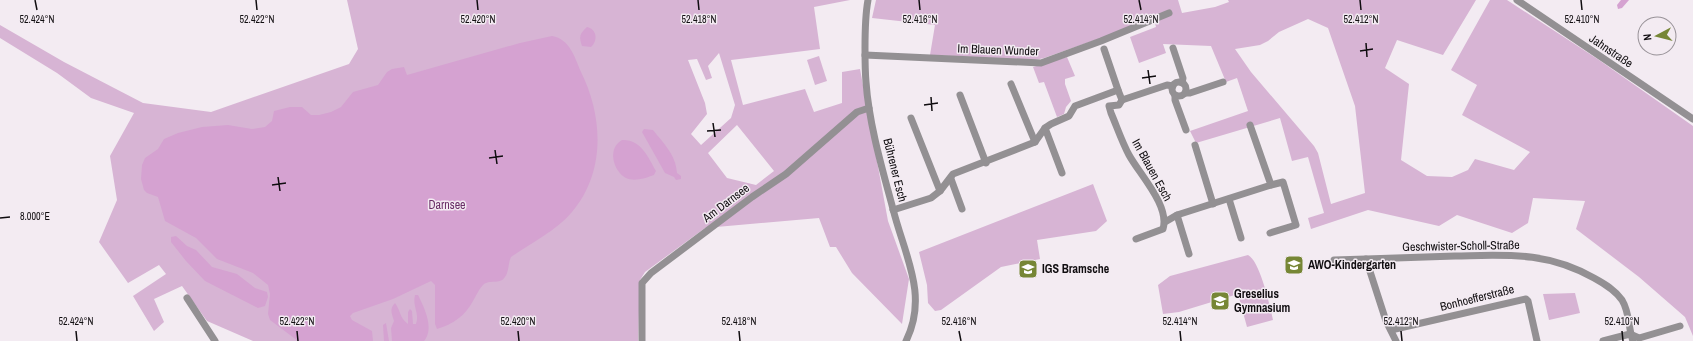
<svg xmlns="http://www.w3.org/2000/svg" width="1693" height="341" font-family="'Archivo Narrow',sans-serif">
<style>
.green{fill:#d7b4d4;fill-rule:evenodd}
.water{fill:#d5a2d1}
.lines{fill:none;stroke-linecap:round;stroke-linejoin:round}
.minor{stroke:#939093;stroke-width:7}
.ticks{fill:none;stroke:#100d10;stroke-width:1.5}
.labels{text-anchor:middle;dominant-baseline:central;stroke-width:3;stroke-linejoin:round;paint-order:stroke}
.street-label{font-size:12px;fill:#100d10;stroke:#f3ebf2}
.park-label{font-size:12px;fill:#6a2e67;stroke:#f3ebf2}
.poi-label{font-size:12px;font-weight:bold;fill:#100d10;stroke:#f3ebf2;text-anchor:start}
.ticks-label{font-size:10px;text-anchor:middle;fill:#100d10;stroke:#f3ebf2;stroke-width:3;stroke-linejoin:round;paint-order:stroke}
</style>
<rect width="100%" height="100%" fill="#f3ebf2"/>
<!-- green -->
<g class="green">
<path d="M347,0H850L814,7L820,49L731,60L743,105L805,89L814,112L842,103V72L860,69L888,221L909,279L902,324L852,273L836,247H830L819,218L705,228L645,272L640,280L638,341H253L207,321L182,286L154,299L164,322L154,331L133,296L166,274L159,265L128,283L99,242L117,200L110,156L134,113L91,98L57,73L0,38V25L64,62L143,103L211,112L349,64L358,49ZM719,53L735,105L731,118L701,145L691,134L707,114L705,103L688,60L697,59L706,80L712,78L708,66ZM737,125L774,171L756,185L727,178L708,153Z"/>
<path d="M876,0H1178L1182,13L1215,7L1229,2L1228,0H1476L1443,55L1397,40L1385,68L1409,84L1401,160L1427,176L1452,177L1468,170L1475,159L1514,170L1530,152L1462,115L1477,85L1451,70L1490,0H1507L1599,60L1693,126V336L1685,317L1639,277L1576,229L1585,201L1533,198L1528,223L1512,233L1457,215L1439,226L1368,210L1311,229L1308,218L1324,213L1308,157L1292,161L1280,118L1196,143L1190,131L1248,111L1237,78L1226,82L1211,46L1163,44L1166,53L1139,63L1130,37L1156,27L1155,23L1095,40L1044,58L1035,60L930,55L935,25L872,18ZM1308,19L1328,28L1355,106L1365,193L1331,204L1318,153L1314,146L1251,72L1235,49L1260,45L1268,41L1279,32Z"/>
<polygon points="819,56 827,81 815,85 807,60"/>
<polygon points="1067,57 1075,76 1065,79 1065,84 1071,101 1066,107 1064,114 1057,117 1044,82 1039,83 1033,67"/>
<polygon points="1093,184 1107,221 1096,231 1037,240 1040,259 1001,267 941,310 935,311 928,303 927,285 919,252"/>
<path d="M1248,255C1260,261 1270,306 1273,320L1247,327L1238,294L1179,312L1163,314L1158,285L1170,276Z"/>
<polygon points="1575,293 1580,313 1549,320 1543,294"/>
</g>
<!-- water -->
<g class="water">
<polygon points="1621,0 1629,0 1622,8 1618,9 1617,5"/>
<path d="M587,27C597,29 598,41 591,47L582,46C579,37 579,34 587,27Z"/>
<path d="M552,36C570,39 575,58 581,72C603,116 606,172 572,212C556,231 531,243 511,257C508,263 509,272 505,277C500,285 489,279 483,285C479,289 476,296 473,301C465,316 453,324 437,329L435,324V285L431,281L393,299L353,313L350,316L352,320L372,331L373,341H298L270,320L268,314L270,294L268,285L253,273L217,259L196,238L165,221L158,197L147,193L144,190L141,179L142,165L145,158L158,149L164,139L178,133L202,127L228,125L252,129L265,127L272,121L274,111L290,107H302L311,115H319L331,112L341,107L353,92L378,85L387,72L392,69L404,67L407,75L520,43Z"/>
<path d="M644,129L653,130C664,144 676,155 677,173L681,176V179L676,180L674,177L665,173L642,132Z"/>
<path d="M622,140C641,139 648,157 656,171L654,175C646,178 634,182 626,178C613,171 607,148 622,140Z"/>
<polygon points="176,236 187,246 196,250 212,267 237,274 255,288 267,292 268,297 265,306 258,308 205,281 186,261 171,242 171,237"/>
<path d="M415,295H418C424,307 435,329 424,341H392L391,328L394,321C392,314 389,309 395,303C401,311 399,317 408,324V312L410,309L412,311L413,324H416C420,314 412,306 415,295Z"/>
<polygon points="386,323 389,341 384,341 383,325"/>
</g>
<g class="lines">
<!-- minor -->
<g class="minor">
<path d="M868,0C865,16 865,32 865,48C865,59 865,71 866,82C869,124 882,168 893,209C904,254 929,295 906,341"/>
<polyline points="1517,0 1693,119"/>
<polyline points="1173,48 1183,78 1182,83"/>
<polyline points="1104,49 1118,90"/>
<polyline points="865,55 1041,63 1101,41 1169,13"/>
<circle cx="1179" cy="89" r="7"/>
<polyline points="1011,84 1035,142"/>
<polyline points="1185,93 1190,93 1223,82"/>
<polyline points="960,95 986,163"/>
<polyline points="1175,95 1175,100 1186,130"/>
<polyline points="1122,100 1167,85 1173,86"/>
<polyline points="911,118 940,191"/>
<polyline points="1045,128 1062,173"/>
<polyline points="1195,145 1213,204"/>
<polyline points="951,179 962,209"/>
<polyline points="1229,199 1241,238"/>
<path d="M893,210L931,198L940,191L953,174L1035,142L1045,128L1051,124L1069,116L1075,106L1118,90L1122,100L1119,105L1109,106L1111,113C1117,127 1122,142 1129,155C1140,175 1170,206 1163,229L1136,239"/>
<polyline points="1177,215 1189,254"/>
<polyline points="1165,222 1177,215 1271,185 1250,125"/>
<polyline points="1270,233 1296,225 1283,182 1271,185"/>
<path d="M1366,259C1396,258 1425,257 1455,256C1507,255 1546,251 1594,278C1605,284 1615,290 1622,300C1630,313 1628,328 1633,341"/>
<polyline points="1334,260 1366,259 1386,321 1396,341"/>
<polyline points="187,298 215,341"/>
<polyline points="1391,330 1526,299 1528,301 1537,341"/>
<polyline points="642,341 642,283 651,273 752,197 786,174 857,112 869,108"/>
<polyline points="1603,341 1630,334 1639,338 1680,326"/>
</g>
</g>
<!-- ticks -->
<path class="ticks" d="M35,0L37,10M256,0L257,10M477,0L478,10M698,0L699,10M919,0L920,10M1139,0L1141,10M1360,0L1361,10M1581,0L1582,10M1366,43L1367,57M1360,51L1373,49M1148,70L1150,84M1142,78L1156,76M931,97L932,111M924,105L938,103M713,123L715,137M707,131L721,130M495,150L497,164M489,158L503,156M278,177L280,191M272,185L286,183M0,218L10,217M76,331L77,341M297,331L298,341M518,331L519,341M739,331L740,341M959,331L961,341M1180,331L1181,341M1401,331L1402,341M1622,331L1623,341"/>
<!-- icons -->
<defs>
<symbol id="school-square" viewBox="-11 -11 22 22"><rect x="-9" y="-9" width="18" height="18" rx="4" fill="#768635" stroke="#f3ebf2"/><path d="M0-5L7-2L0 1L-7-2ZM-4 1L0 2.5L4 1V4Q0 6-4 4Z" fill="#fff"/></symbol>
</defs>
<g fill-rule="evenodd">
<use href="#school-square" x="1283" y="254" width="22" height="22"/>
<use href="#school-square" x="1017" y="258" width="22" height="22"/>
<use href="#school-square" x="1209" y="290" width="22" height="22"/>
</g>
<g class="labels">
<!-- street labels -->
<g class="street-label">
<text transform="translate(998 50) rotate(2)">Im Blauen Wunder</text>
<text transform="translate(1611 51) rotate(34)">Jahnstraße</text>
<text transform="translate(895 170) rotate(76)">Bührener Esch</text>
<text transform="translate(1152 170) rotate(61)">Im Blauen Esch</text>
<text transform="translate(726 203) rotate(-37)">Am Darnsee</text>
<text transform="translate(1461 246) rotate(-1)">Geschwister-Scholl-Straße</text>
<text transform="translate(1477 298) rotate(-14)">Bonhoefferstraße</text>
</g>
<!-- park labels -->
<g class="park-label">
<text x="447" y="205">Darnsee</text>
</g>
<!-- poi labels -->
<g class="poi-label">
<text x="1308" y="265">AWO-Kindergarten</text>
<text x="1042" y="269">IGS Bramsche</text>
<text x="1234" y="294">Greselius<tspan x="1234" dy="14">Gymnasium</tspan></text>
</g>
</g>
<g class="ticks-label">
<text x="37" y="23">52.424°N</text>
<text x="257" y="23">52.422°N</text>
<text x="478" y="23">52.420°N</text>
<text x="699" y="23">52.418°N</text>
<text x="920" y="23">52.416°N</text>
<text x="1141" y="23">52.414°N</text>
<text x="1361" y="23">52.412°N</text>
<text x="1582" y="23">52.410°N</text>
<text x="35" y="220">8.000°E</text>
<text x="76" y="325">52.424°N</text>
<text x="297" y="325">52.422°N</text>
<text x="518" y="325">52.420°N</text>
<text x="739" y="325">52.418°N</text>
<text x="959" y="325">52.416°N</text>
<text x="1180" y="325">52.414°N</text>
<text x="1401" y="325">52.412°N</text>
<text x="1622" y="325">52.410°N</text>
</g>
<!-- north arrow -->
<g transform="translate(1657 36) rotate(263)"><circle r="19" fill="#f3ebf2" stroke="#989298"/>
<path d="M0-3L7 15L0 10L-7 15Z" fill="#768635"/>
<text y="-6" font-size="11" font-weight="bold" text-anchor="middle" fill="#100d10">N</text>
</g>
</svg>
